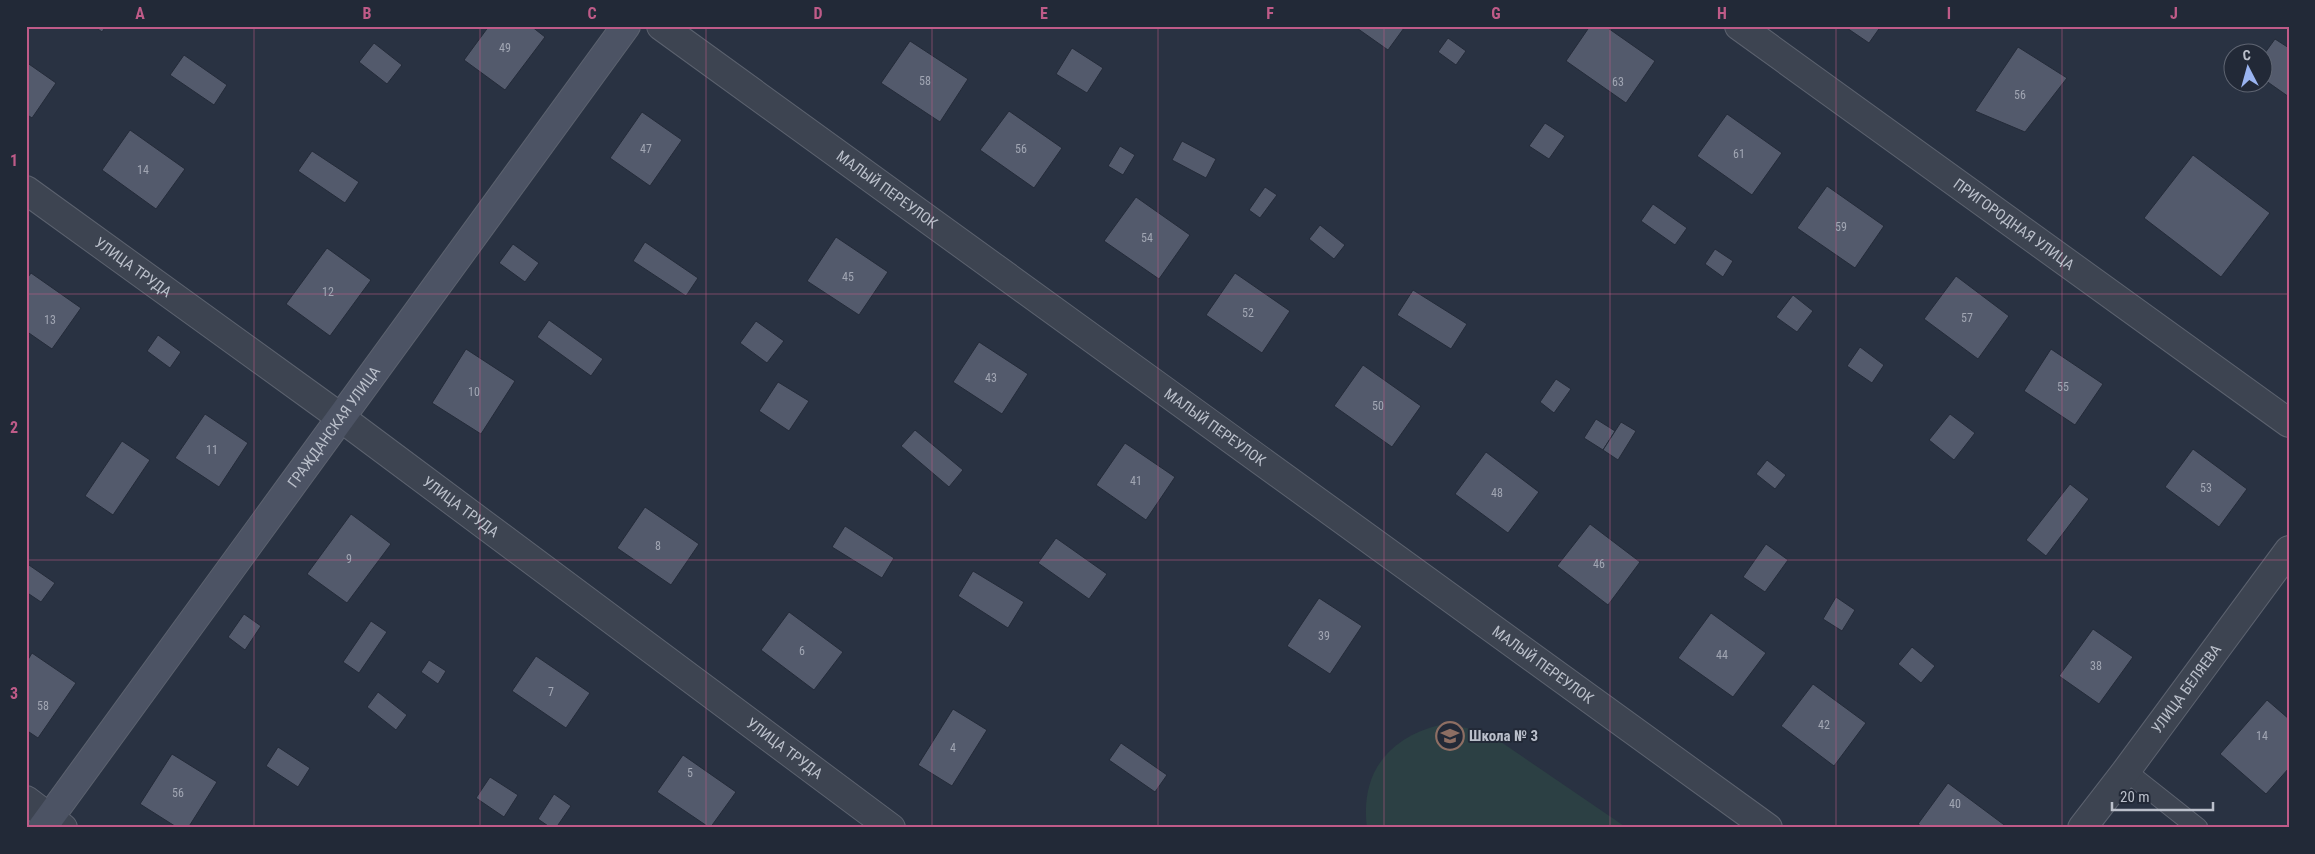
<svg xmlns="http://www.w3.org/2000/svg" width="2315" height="854" font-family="'Roboto Condensed',sans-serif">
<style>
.green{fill:#2c4044}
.building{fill:#535a6c;stroke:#242b39}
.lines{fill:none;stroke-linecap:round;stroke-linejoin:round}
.lane-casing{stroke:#5c626f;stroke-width:21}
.street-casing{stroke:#5c626f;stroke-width:30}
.secondary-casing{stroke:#5c626f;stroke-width:30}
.lane{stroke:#3d4451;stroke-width:19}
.street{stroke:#3d4451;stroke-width:28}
.secondary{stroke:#4c5364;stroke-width:28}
.grid{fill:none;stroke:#bf5b88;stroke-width:1;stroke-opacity:0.55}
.labels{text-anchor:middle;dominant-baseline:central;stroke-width:4;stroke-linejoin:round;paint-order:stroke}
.number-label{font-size:12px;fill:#a1a6b3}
.street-label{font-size:15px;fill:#bbc0cb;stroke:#222937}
.poi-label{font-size:15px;font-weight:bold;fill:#bbc0cb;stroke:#222937;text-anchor:start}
.neatline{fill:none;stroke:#bf5b88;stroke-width:2}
.grid-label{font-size:16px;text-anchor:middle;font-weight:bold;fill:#bf5b88}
</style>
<rect width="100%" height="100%" fill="#293242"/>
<!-- green -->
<path class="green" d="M1440,725C1462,726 1478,729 1498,740L1627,828H1367C1360,774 1387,738 1440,725Z"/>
<!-- building -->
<g class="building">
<polygon points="94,26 106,26 102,32"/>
<polygon points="489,26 531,26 545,37 505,90 464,60"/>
<polygon points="1354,26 1402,26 1404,28 1388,50"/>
<polygon points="1590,26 1605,26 1655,61 1626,103 1566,61"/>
<polygon points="1844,26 1881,26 1869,43"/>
<polygon points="1448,38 1466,51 1456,65 1438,52"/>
<polygon points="2275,39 2289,48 2289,97 2262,78 2262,57"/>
<polygon points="910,41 968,79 940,122 881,83"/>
<polygon points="374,43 402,65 387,84 359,62"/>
<polygon points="2018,47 2067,78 2025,132 1975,111"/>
<polygon points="1072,48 1103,68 1087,93 1056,74"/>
<polygon points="184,55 227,85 214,105 170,75"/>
<polygon points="26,62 56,83 32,118 26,114"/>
<polygon points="1009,111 1062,148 1034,188 980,150"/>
<polygon points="642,112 682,140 650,186 610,158"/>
<polygon points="1727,114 1782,153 1752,195 1697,156"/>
<polygon points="1545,123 1565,136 1549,159 1529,146"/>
<polygon points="130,130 185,169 156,209 102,170"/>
<polygon points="1182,141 1216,159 1206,178 1172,160"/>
<polygon points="1120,146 1135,155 1123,175 1108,166"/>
<polygon points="312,151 359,182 345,203 298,171"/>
<polygon points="2193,155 2270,213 2221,277 2144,218"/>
<polygon points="1827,186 1884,226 1855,268 1797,228"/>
<polygon points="1265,187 1277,195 1260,218 1249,210"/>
<polygon points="1136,197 1190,235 1159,279 1104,241"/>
<polygon points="1653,204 1687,228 1675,245 1641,221"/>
<polygon points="1320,225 1345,245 1334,259 1309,239"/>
<polygon points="836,237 888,272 859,315 807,281"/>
<polygon points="645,242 698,278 686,296 633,261"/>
<polygon points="513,244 539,263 525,282 499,263"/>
<polygon points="327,248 371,280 330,336 286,304"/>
<polygon points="1715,249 1733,261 1723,277 1705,264"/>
<polygon points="31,273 81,308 52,349 26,331 26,280"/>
<polygon points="1235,273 1290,311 1262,353 1206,315"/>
<polygon points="1956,276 2009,316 1978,359 1924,319"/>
<polygon points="1413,290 1467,324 1451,349 1397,315"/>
<polygon points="1793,295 1813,311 1797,332 1776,317"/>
<polygon points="549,320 603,359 591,376 537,337"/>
<polygon points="756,321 784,341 767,363 740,343"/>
<polygon points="158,335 181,352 170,368 147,351"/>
<polygon points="979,342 1028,374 1002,414 953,382"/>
<polygon points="1860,347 1884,365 1872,383 1847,366"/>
<polygon points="466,349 515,381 481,434 432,403"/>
<polygon points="2051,349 2103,384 2075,425 2024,391"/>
<polygon points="1363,365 1421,406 1392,447 1334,406"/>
<polygon points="1556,379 1571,389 1554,413 1540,402"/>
<polygon points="778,382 809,401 789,431 759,411"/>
<polygon points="205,414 248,443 219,487 175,458"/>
<polygon points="1950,414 1975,433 1954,460 1929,440"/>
<polygon points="1596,419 1615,431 1603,450 1584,438"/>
<polygon points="1621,422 1636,431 1618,460 1603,450"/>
<polygon points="915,430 963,470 949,487 901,446"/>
<polygon points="122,441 150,460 113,515 85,496"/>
<polygon points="1125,443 1175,477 1146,520 1096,485"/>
<polygon points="2193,449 2247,489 2219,527 2165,487"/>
<polygon points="1486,452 1539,492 1508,533 1455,494"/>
<polygon points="1767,460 1786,475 1775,489 1756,474"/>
<polygon points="2070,484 2089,499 2046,556 2026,540"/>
<polygon points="645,507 699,544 671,585 617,548"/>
<polygon points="351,514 391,544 347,603 307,574"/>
<polygon points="1590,524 1640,562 1608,605 1557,566"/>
<polygon points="845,526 894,558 882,578 832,547"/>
<polygon points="1056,538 1107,574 1089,599 1038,563"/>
<polygon points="1766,544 1788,560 1765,592 1743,577"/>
<polygon points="26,563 55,583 41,602 26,592"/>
<polygon points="973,571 1024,602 1008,628 958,596"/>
<polygon points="1836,597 1855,610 1842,631 1823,619"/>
<polygon points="1319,598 1362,626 1330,674 1287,646"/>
<polygon points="789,612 843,652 814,690 761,650"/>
<polygon points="1711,613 1766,653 1733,697 1678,658"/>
<polygon points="244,614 261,626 245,650 228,637"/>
<polygon points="371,621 387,632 359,673 343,662"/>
<polygon points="2093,629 2133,657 2099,704 2059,676"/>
<polygon points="1912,647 1935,666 1921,683 1898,664"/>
<polygon points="32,653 76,683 38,738 26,730 26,663"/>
<polygon points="536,656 590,693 566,728 512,691"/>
<polygon points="429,660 446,671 438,684 421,672"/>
<polygon points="1813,684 1866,723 1834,766 1781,726"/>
<polygon points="378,692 407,715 396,730 367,707"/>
<polygon points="2267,700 2289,719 2289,768 2266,794 2220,754"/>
<polygon points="953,709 987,730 952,786 918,765"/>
<polygon points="1121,743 1167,775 1155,792 1109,760"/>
<polygon points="278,747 310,768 298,787 266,766"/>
<polygon points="172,754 217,782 188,828 178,828 140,804"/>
<polygon points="683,755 736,792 710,828 657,792"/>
<polygon points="490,777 518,795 504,817 476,798"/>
<polygon points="1948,783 2007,827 2007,828 1924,828 1918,824"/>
<polygon points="554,794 571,806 556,828 551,828 538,819"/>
</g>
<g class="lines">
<defs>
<polyline id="lane" points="2126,771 2198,828"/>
<g id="street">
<path id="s1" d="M661,26L1768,828"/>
<path id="s2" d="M1739,26L2289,423"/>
<path id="s3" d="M26,190L340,417L891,828"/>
<polyline points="26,800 63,828"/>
<path id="s4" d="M2082,828L2126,771L2289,550"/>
</g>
<g id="secondary">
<path id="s5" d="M42,828L626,26"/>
</g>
</defs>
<!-- lane casing -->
<use href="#lane" class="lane-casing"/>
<!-- street casing -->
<use href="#street" class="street-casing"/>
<!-- secondary casing -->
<use href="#secondary" class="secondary-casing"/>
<!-- lane -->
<use href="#lane" class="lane"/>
<!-- street -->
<use href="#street" class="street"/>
<!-- secondary -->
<use href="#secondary" class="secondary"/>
</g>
<!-- grid -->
<path class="grid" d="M254,26V828M480,26V828M706,26V828M932,26V828M1158,26V828M1384,26V828M1610,26V828M1836,26V828M2062,26V828M26,294H2289M26,560H2289"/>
<!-- icons -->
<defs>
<symbol id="school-ring" viewBox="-11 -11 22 22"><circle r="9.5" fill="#222937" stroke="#8d6e63" stroke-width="1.5"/><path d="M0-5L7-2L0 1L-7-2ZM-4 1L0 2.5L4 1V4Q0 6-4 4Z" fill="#8d6e63"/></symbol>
</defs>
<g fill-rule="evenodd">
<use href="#school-ring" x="1434" y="720" width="32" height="32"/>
</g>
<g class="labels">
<!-- number labels -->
<g class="number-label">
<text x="505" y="48">49</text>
<text x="925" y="81">58</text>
<text x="1618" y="82">63</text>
<text x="2020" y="95">56</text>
<text x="646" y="149">47</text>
<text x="1021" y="149">56</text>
<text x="1739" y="154">61</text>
<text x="143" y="170">14</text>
<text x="1841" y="227">59</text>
<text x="1147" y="238">54</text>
<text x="848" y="277">45</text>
<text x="328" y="292">12</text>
<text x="1248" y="313">52</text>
<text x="1967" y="318">57</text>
<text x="50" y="320">13</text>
<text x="991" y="378">43</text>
<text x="2063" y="387">55</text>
<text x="474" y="392">10</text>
<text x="1378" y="406">50</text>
<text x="212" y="450">11</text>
<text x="1136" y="481">41</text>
<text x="2206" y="488">53</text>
<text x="1497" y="493">48</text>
<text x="658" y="546">8</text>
<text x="349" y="559">9</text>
<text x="1599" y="564">46</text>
<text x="1324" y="636">39</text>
<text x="802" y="651">6</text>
<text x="1722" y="655">44</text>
<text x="2096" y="666">38</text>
<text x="551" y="692">7</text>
<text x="43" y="706">58</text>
<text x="1824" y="725">42</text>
<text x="2262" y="736">14</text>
<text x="953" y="748">4</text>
<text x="690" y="773">5</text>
<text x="178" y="793">56</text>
<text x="1955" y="804">40</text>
</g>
<!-- street labels -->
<g class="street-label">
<text stroke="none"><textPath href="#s1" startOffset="279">МАЛЫЙ ПЕРЕУЛОК</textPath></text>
<text stroke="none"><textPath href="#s2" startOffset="339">ПРИГОРОДНАЯ УЛИЦА</textPath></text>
<text stroke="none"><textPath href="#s3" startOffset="132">УЛИЦА ТРУДА</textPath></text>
<text stroke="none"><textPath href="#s5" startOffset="496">ГРАЖДАНСКАЯ УЛИЦА</textPath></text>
<text stroke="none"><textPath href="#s1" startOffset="684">МАЛЫЙ ПЕРЕУЛОК</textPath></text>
<text stroke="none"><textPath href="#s3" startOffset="538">УЛИЦА ТРУДА</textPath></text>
<text stroke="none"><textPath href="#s1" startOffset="1089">МАЛЫЙ ПЕРЕУЛОК</textPath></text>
<text stroke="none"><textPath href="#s4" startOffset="174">УЛИЦА БЕЛЯЕВА</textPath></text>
<text stroke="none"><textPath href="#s3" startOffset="942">УЛИЦА ТРУДА</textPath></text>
</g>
<!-- poi labels -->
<g class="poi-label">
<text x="1469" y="736">Школа № 3</text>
</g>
</g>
<!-- border -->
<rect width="2315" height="854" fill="none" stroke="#222937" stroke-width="55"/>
<!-- north arrow -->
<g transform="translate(2248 68) rotate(354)"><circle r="24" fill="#222937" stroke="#5f6572"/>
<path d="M0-4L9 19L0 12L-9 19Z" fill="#9ab4f1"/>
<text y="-8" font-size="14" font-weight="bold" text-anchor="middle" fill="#bbc0cb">С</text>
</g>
<!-- scale -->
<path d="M2112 802v8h101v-8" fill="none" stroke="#bbc0cb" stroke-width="2.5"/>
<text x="2120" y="802" font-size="15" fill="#bbc0cb" stroke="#222937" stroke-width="4" paint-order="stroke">20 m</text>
<rect x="28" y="28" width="2260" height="798" class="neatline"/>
<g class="grid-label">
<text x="140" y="19">A</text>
<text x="367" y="19">B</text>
<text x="592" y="19">C</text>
<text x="818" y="19">D</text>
<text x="1044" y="19">E</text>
<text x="1270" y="19">F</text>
<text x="1496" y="19">G</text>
<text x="1722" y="19">H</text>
<text x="1949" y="19">I</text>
<text x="2174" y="19">J</text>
<text x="14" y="166">1</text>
<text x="14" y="433">2</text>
<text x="14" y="699">3</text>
</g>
</svg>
